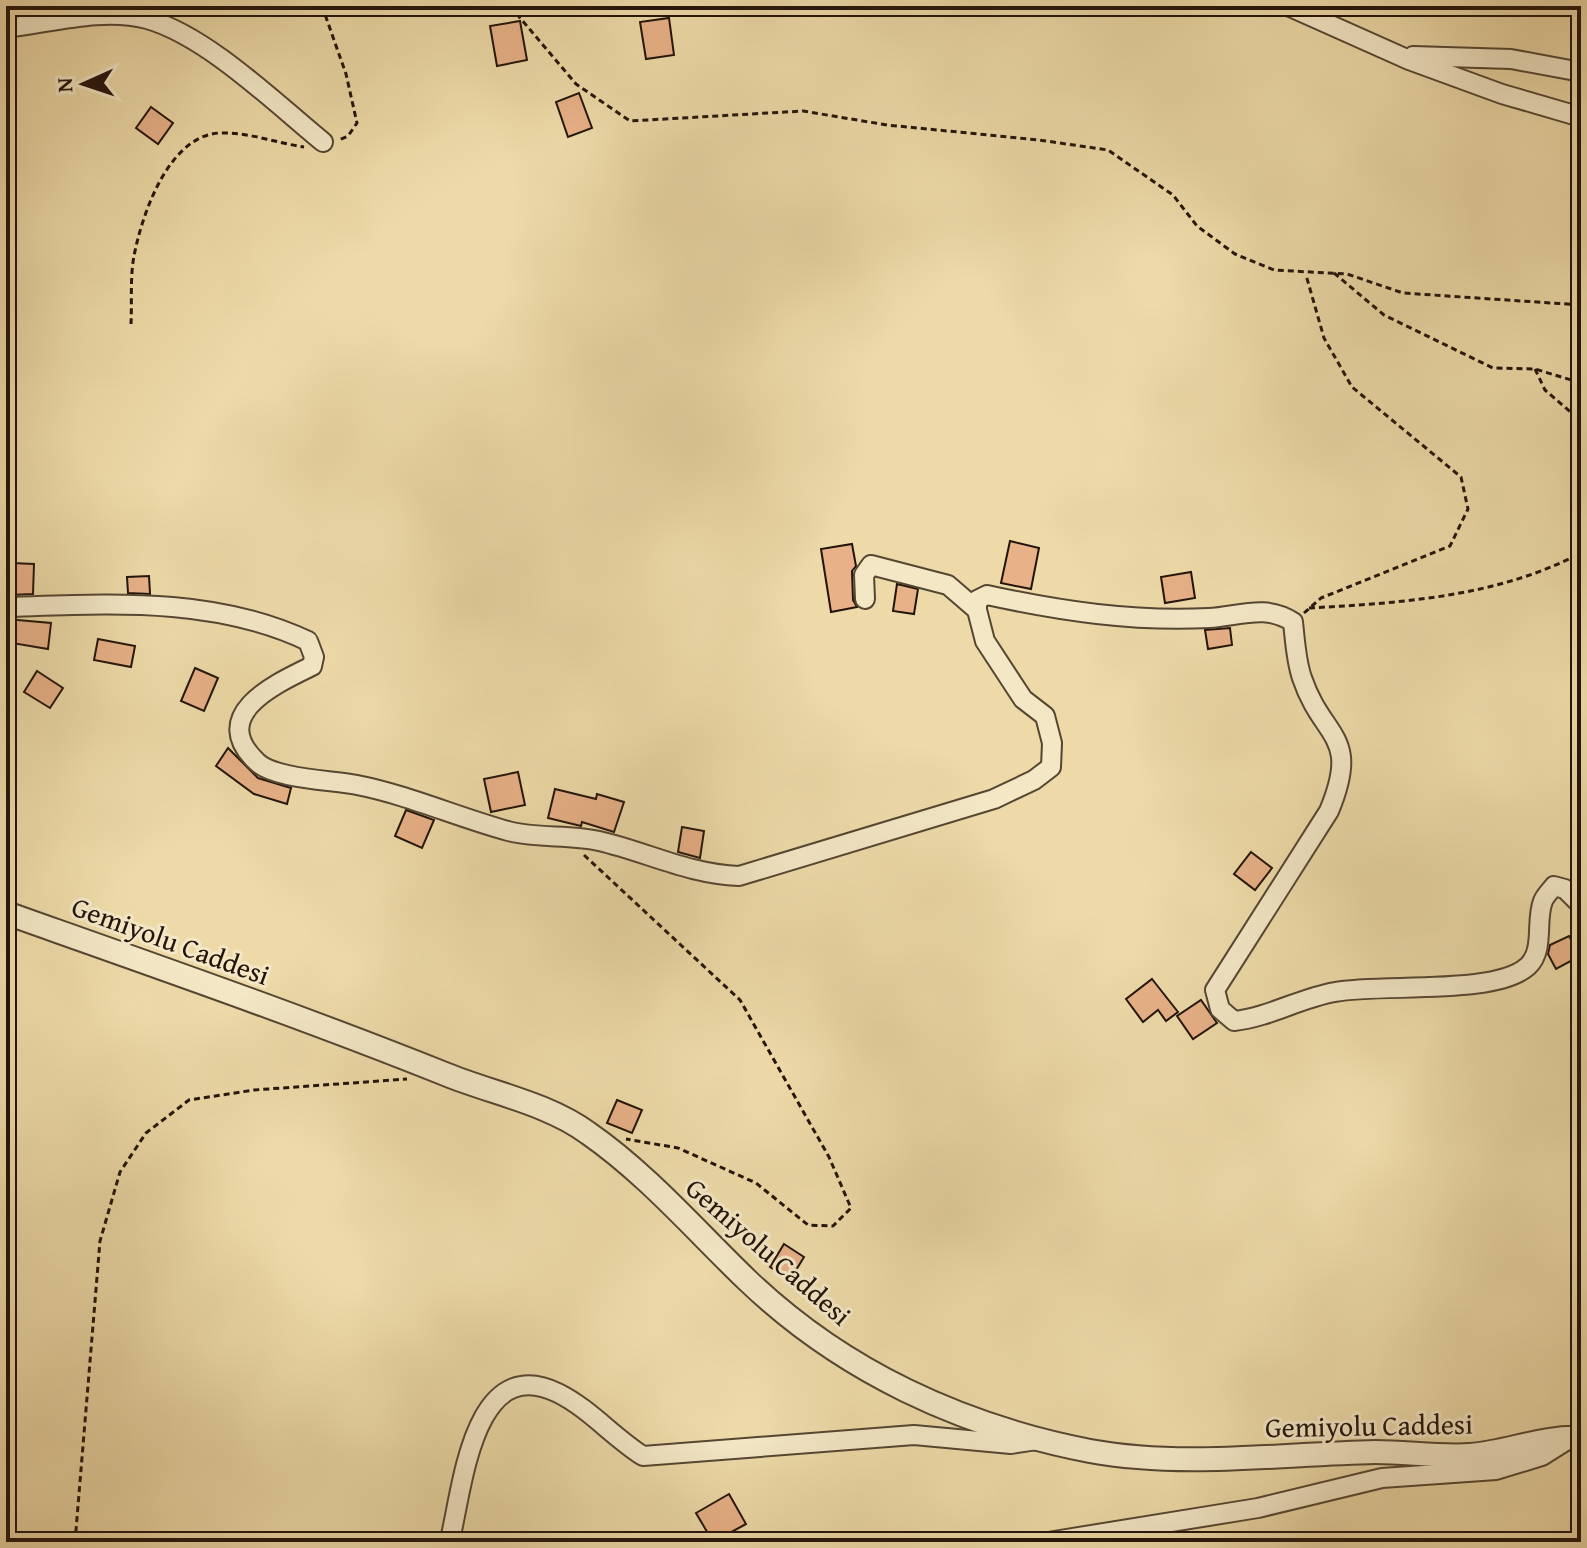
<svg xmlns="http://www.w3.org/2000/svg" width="1587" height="1548" font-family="'Gentium Book Plus',serif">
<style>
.building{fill:#e8b188;stroke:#22140b;stroke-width:2}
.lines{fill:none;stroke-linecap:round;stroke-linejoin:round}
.minor-casing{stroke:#554632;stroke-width:22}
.tertiary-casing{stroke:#554632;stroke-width:26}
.path{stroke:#22140b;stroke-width:3;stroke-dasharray:6 4;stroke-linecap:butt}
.minor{stroke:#f3e7c6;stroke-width:18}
.tertiary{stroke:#f3e7c6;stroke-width:22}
.labels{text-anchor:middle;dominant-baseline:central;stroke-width:6;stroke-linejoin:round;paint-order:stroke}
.street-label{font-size:28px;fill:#22140b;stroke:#f3e7c6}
</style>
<rect width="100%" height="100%" fill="#eddaa8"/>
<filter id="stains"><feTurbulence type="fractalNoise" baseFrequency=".0025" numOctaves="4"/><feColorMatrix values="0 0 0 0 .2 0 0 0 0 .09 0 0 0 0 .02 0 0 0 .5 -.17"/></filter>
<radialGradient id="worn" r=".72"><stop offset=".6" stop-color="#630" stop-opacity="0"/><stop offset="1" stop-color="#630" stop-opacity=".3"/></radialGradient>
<!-- building -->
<g class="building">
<polygon points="669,18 674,55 646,59 640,22"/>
<polygon points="520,21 527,60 497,66 490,26"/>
<polygon points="579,93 592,128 568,137 556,102"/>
<polygon points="151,107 173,123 158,144 136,128"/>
<polygon points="1010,541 1039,548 1031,589 1001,583"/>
<polygon points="852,544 856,566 852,571 853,600 857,607 831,612 821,549"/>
<polygon points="11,563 34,564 33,594 10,595"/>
<polygon points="1191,572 1195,598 1165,603 1161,577"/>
<polygon points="149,576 150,594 128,593 127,577"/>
<polygon points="897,584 918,589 914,614 893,611"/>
<polygon points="6,619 51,623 48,649 6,642"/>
<polygon points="1230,628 1232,645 1208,649 1205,630"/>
<polygon points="98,639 135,646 131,667 94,660"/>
<polygon points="195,668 218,678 204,711 181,701"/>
<polygon points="37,671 63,688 50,708 24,692"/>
<polygon points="228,748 258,778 291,788 287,804 254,794 216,766"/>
<polygon points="518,772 525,805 491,812 484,779"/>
<polygon points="555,789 596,799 597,794 624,802 614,832 582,822 581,826 548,818"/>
<polygon points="406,810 434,820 422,848 395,836"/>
<polygon points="682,827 704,831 700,858 678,852"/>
<polygon points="1251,852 1272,868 1255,890 1234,874"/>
<polygon points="1569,936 1580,956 1556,969 1548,954 1550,945"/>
<polygon points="1152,979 1178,1012 1166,1021 1158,1010 1143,1022 1126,999"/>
<polygon points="1201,1000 1217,1023 1193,1039 1177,1016"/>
<polygon points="617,1100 642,1110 632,1133 607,1123"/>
<polygon points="784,1244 804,1257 790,1280 770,1267"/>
<polygon points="729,1494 746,1524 713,1542 696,1513"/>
</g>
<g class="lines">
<defs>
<g id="minor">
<polyline points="1288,6 1409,60 1502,94 1581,117"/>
<path d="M6,28C50,23 103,7 147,19C207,36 274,102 323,142"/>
<polyline points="1413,56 1511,59 1581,72"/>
<path d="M6,607C108,604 213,596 308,641L314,657L312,666C275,684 207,715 257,762C274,779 332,780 357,785C408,795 457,817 508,831C537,839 569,834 599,841C647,852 688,874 739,876L994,799L1034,780L1051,767L1052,743L1045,716L1023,699L985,641L977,610L948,585L871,565L864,575L865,599"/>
<path d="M977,610V600L987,595C1060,611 1134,622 1209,618C1240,616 1266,604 1293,622C1295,640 1296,661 1302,678C1323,740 1361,734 1329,811L1215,990L1220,1009L1234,1021C1270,1017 1300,998 1335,992C1381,983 1496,996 1528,966C1545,950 1535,921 1543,901C1545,896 1550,891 1554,886L1565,889L1581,905"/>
<path d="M451,1535C463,1483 475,1352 558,1393C590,1409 613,1437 643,1456L914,1435L1011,1444L1037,1440"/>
<polyline points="1048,1542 1258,1508 1382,1478 1496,1470 1542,1456 1569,1439"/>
</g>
<path id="tertiary" d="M6,913C153,965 300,1016 445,1074C491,1093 547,1103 588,1133C647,1174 696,1231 747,1280C842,1371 961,1426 1090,1451C1183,1468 1281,1454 1375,1452C1407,1452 1439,1457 1470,1455C1508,1452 1543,1436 1581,1438"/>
</defs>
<!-- minor casing -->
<use href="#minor" class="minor-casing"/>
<!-- tertiary casing -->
<use href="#tertiary" class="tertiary-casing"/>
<!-- path -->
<g class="path">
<polyline points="322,6 346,74 357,123 348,136 339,140"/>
<polyline points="510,6 576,84 630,121 803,111 887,125 1039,140 1108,150 1173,195 1197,226 1235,254 1274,270 1347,274 1403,293 1581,305"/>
<polyline points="1334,273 1384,315 1493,368 1535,369 1581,383"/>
<path d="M131,324C132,302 130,277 134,256C142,214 169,135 220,133C249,132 276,143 304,147"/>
<polyline points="1535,369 1545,390 1581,421"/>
<path d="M1309,608C1400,603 1495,597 1577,555L1581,549"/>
<polyline points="1304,613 1321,598 1450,546 1468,509 1461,477 1352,387 1324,338 1306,275"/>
<polyline points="584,855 740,1000 829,1157 851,1208 833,1226 808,1225 756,1183 678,1148 626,1139"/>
<polyline points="75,1542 100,1241 120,1172 146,1133 189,1100 254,1090 407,1079"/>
</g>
<!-- minor -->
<use href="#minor" class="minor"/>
<!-- tertiary -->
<use href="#tertiary" class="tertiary"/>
</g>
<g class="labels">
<!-- street labels -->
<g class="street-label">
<text transform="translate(171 940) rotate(20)">Gemiyolu Caddesi</text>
<text transform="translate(769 1251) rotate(41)">Gemiyolu Caddesi</text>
<text transform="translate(1369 1425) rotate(-1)">Gemiyolu Caddesi</text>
</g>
</g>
<!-- margin -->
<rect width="1587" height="1548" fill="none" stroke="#eddaa8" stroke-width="32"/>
<rect x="8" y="8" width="1571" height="1532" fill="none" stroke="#22140b" stroke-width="4"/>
<rect x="16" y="16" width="1555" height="1516" fill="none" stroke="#22140b" stroke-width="2"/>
<!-- north arrow -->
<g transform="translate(84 84) rotate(267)" stroke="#f3e7c6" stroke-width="6" paint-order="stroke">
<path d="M0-6L14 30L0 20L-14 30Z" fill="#22140b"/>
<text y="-12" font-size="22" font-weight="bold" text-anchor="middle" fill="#22140b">N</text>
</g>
<rect width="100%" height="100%" filter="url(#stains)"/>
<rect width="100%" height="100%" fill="url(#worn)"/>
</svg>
